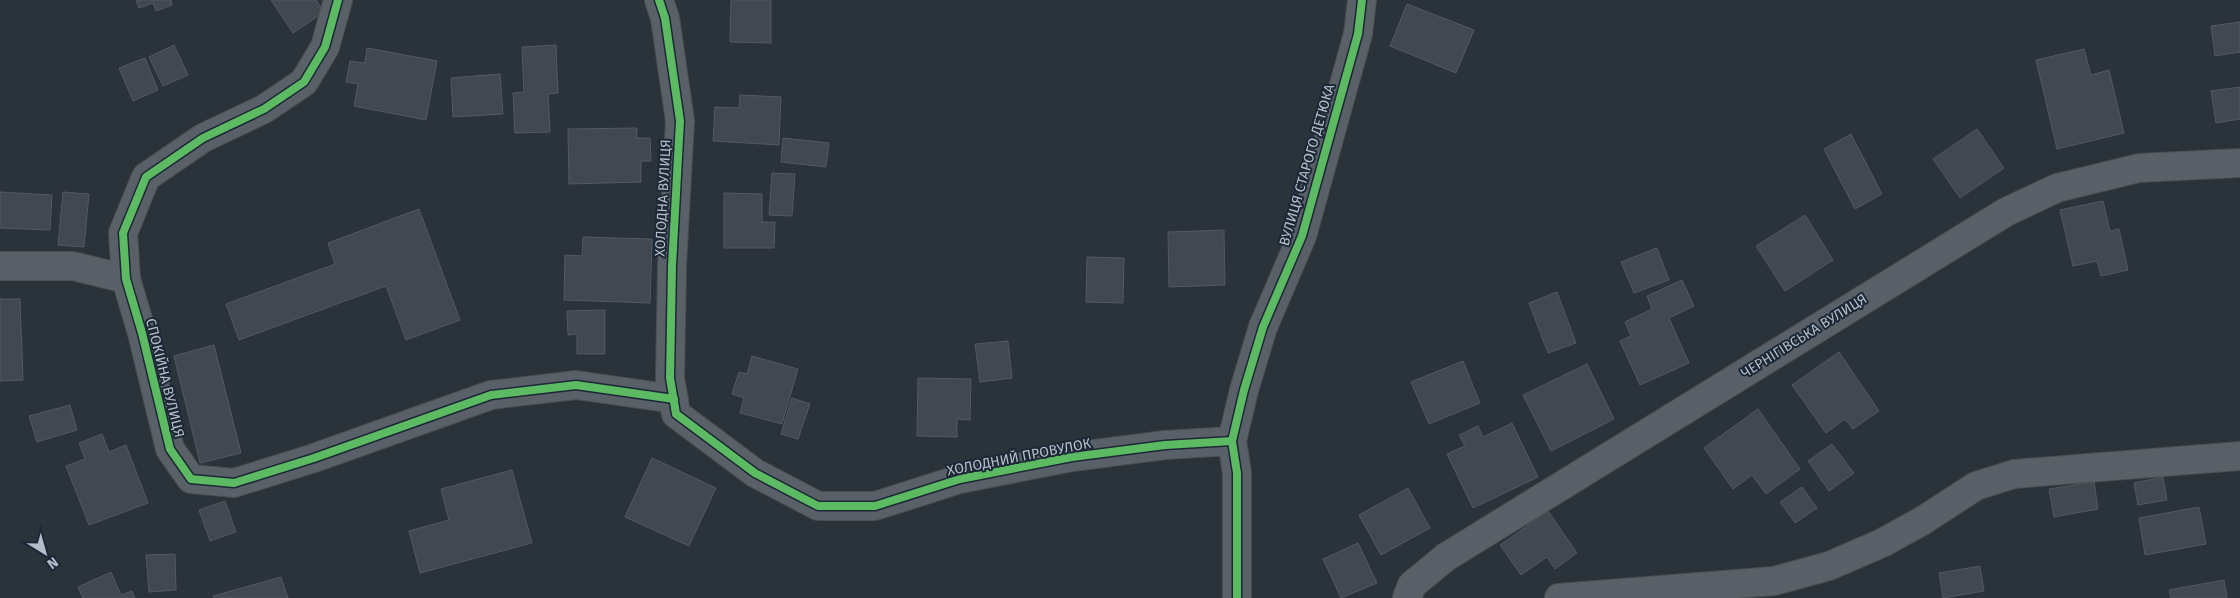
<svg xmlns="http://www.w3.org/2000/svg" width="2240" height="598" font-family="'Fira Sans',sans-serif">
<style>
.building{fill:#424850;stroke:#525961}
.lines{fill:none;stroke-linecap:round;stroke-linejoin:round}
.minor-casing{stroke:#484e54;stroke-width:30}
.minor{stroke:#5a6068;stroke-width:28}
.cycleway-casing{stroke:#1c2836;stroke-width:11}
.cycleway{stroke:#5cba63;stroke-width:8}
.labels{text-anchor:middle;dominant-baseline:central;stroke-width:4;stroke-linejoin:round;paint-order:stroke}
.street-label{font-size:14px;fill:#b4becb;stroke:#1c2836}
</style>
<rect width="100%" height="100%" fill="#2a323a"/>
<!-- building -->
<g class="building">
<polygon points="136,0 171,0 172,5 156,11 153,3 139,8"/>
<polygon points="271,0 316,0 324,12 293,33"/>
<polygon points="731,0 771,0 771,43 730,42"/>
<polygon points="1407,4 1474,30 1456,73 1390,46"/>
<polygon points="2240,22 2240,52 2215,56 2211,26"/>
<polygon points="174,45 188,75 163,86 149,57"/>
<polygon points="556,45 558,93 548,94 550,132 515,133 513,93 524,92 522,47"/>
<polygon points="367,48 437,61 426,120 354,106 358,84 346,82 350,61 365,63"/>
<polygon points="2084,49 2091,75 2109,70 2124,133 2057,149 2036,60"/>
<polygon points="145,58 158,90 133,101 119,68"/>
<polygon points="500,74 503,114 453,117 451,78"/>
<polygon points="2240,87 2240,119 2216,123 2211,91"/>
<polygon points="740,95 781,97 779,145 713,141 715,107 739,108"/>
<polygon points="637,128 637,138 650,138 651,161 641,161 641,182 569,184 568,129"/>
<polygon points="1977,129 2004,168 1960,198 1933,159"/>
<polygon points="1851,134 1882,194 1855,209 1824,149"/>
<polygon points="783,138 829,143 826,167 781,162"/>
<polygon points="772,173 795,174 792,216 769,215"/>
<polygon points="0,192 52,195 50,230 0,228"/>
<polygon points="63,192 89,194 84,247 58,245"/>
<polygon points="724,193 762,194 762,222 775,222 774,248 724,248"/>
<polygon points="2103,201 2110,231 2119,229 2128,270 2101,276 2097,261 2073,266 2060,210"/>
<polygon points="419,209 460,320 406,340 386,286 239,340 226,304 335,264 328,243"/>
<polygon points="1805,215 1833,260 1785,291 1756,246"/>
<polygon points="1224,230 1225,285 1169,287 1168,232"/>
<polygon points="583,237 652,239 650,303 564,300 565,255 582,256"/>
<polygon points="1657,248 1669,280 1634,293 1621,262"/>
<polygon points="1087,257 1124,258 1123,303 1086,302"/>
<polygon points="1682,280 1694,306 1669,318 1689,363 1640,385 1620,341 1631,336 1625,322 1652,309 1647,296"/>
<polygon points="1557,292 1576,343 1548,353 1529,303"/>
<polygon points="0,299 20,299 23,380 0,381"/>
<polygon points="605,310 605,354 577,354 577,334 568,335 567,311"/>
<polygon points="1008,341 1012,378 980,382 975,344"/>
<polygon points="214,345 241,453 200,463 174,356"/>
<polygon points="1839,352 1879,411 1853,429 1845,419 1826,433 1792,385"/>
<polygon points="752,356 798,369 782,424 740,413 744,398 732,394 739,372 747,374"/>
<polygon points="1463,361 1480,403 1429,424 1411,382"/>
<polygon points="1587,364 1614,419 1551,451 1523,395"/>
<polygon points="918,378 971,379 970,420 957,419 957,437 917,436"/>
<polygon points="792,398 810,404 798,439 781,434"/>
<polygon points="70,405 77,430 37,442 29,416"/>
<polygon points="1758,409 1800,469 1766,494 1752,475 1733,489 1704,448"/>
<polygon points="1512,423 1538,477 1473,508 1447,454 1465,446 1459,435 1478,426 1483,437"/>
<polygon points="102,434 109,452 126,445 148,503 89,525 66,466 85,459 79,443"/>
<polygon points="1832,444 1854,473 1829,491 1808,461"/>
<polygon points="652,458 716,488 689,546 625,517"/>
<polygon points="512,470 532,543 420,573 409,531 449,520 441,489"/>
<polygon points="2163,477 2167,500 2138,505 2134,483"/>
<polygon points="2094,482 2098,509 2054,517 2049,489"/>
<polygon points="1802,487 1817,508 1795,523 1780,502"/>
<polygon points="1408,488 1430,528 1381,555 1359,515"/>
<polygon points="225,501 236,532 210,541 199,510"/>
<polygon points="2199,507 2206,544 2145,555 2139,518"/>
<polygon points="1548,511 1577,553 1555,569 1547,557 1521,575 1500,545"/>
<polygon points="1358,543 1377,583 1341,598 1323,559"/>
<polygon points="175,554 176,590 149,592 146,555"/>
<polygon points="1980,566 1984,591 1943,598 1939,573"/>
<polygon points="111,572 121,595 132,591 135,598 83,598 78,587"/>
<polygon points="281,577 288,598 214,598 213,596"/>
<polygon points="2224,580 2227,598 2171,598 2169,590"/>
</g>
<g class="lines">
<defs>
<g id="minor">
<polyline points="338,0 325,47 304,82 264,109 203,138 146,177 123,233 126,279 142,333 170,449 191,479 234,483 314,458 491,395 576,385 674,399"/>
<polyline points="659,0 665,18 680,121 672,266 670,378 676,414 755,473 818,506 875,506 960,479 1072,457 1165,445 1232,441"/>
<polyline points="0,266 73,266 126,279"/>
<polyline points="1237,598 1237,473 1232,441 1244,390 1263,327 1302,236 1358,34 1362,0"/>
<polyline points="1407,598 1412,585 1446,557 2006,212 2057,188 2139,168 2240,163"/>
<polyline points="1559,598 1774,581 1829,566 1882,543 1922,521 1976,486 2014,474 2240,456"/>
</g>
</defs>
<!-- minor casing -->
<use href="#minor" class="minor-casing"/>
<!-- minor -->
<use href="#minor" class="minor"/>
<defs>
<g id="cycleway">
<polyline points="338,0 325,47 304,82 264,109 203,138 146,177 123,233 126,279 142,333 170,449 191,479 234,483 314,458 491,395 576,385 674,399"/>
<polyline points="659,0 665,18 680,121 672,266 670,378 676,414 755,473 818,506 875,506 960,479 1072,457 1165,445 1232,441"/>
<polyline points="1237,598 1237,473 1232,441 1244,390 1263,327 1302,236 1358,34 1362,0"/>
</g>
</defs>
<!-- cycleway casing -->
<use href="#cycleway" class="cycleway-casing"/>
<!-- cycleway -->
<use href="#cycleway" class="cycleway"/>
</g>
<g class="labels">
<!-- street labels -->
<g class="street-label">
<text transform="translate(1307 165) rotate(-74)">ВУЛИЦЯ СТАРОГО ДЕТЮКА</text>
<text transform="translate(663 198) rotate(-87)">ХОЛОДНА ВУЛИЦЯ</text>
<text transform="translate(1804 336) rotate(-32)">ЧЕРНІГІВСЬКА ВУЛИЦЯ</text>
<text transform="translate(165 378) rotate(76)">СПОКІЙНА ВУЛИЦЯ</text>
<text transform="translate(1019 457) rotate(-11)">ХОЛОДНИЙ ПРОВУЛОК</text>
</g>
</g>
<!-- north arrow -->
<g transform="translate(45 553) rotate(143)" stroke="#1c2836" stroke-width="4" paint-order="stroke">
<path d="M0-4L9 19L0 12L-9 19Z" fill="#b4becb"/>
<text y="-8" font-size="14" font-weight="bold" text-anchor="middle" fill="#b4becb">N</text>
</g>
</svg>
